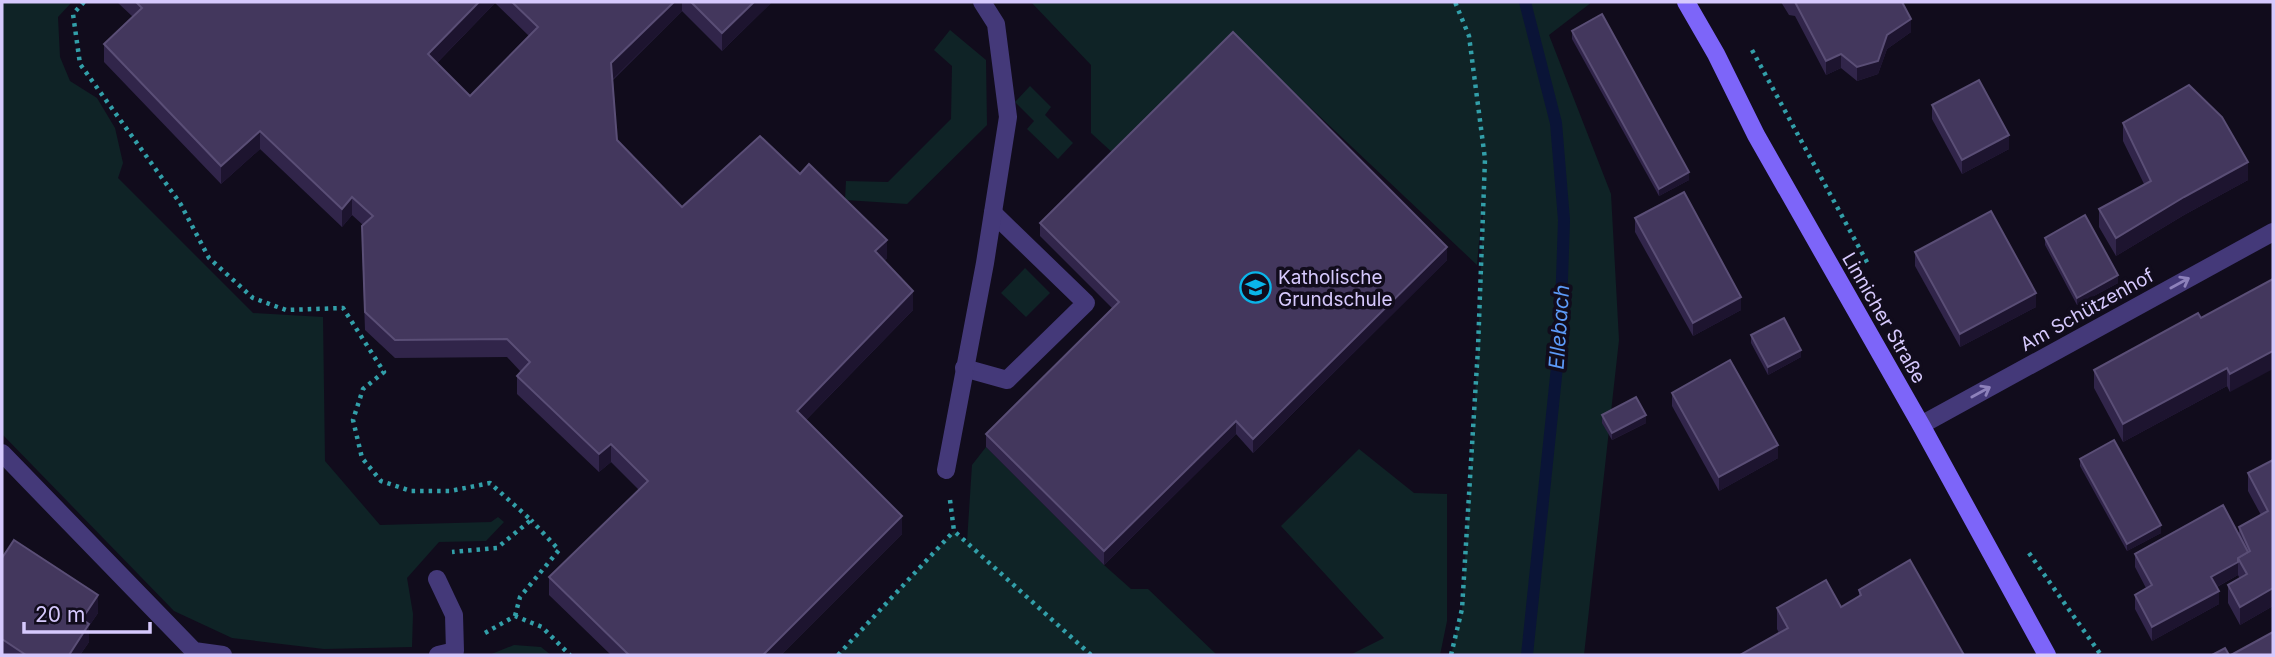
<svg xmlns="http://www.w3.org/2000/svg" width="2275" height="657" font-family="Inter,sans-serif">
<style>
.green{fill:#0f2326}
.lines{fill:none;stroke-linecap:round;stroke-linejoin:round}
.stream{stroke:#0a1437;stroke-width:12}
.path{stroke:#329fa9;stroke-width:4.5;stroke-dasharray:3.5 5;stroke-linecap:butt}
.lane{stroke:#443979;stroke-width:18}
.street{stroke:#443979;stroke-width:18}
.secondary{stroke:#7d65f9;stroke-width:18}
.wall{fill:#31254a;fill-rule:evenodd}
.shaded-wall{fill:#1d142f}
.building{fill:#43375d;stroke:#5a4e76;stroke-width:2}
.oneway{stroke:#8d81bb}
.labels{text-anchor:middle;dominant-baseline:central;stroke-width:7;stroke-linejoin:round;paint-order:stroke}
.poi-label{font-size:19px;fill:#d6c9fd;stroke:#110c1c;text-anchor:start}
.street-label{font-size:19px;fill:#d6c9fd;stroke:#110c1c}
.water-label{font-size:21px;font-style:italic;fill:#5c9af8;stroke:#110c1c}
</style>
<rect width="100%" height="100%" fill="#110c1c"/>
<!-- green -->
<g class="green">
<polygon points="2,2 72,2 58,17 60,57 70,81 97,98 115,128 123,163 118,178 253,313 323,317 325,461 380,525 491,522 498,517 504,522 486,541 439,542 407,578 413,614 412,647 324,649 232,638 174,611 2,434"/>
<polygon points="1031,2 1592,2 1549,35 1611,194 1619,340 1584,655 1451,655 1462,609 1478,348 1484,185 1477,265 1243,44 1114,154 1091,133 1091,65"/>
<polygon points="950,30 986,60 987,125 907,204 845,200 846,181 888,182 951,119 952,66 934,50"/>
<polygon points="1030,86 1051,107 1045,115 1073,143 1058,159 1027,129 1034,121 1015,102"/>
<polygon points="1025,268 1050,293 1026,317 1001,293"/>
<polygon points="986,447 1104,565 1131,589 1148,589 1217,655 838,655 954,531 975,550 967,542 972,465"/>
<polygon points="1359,449 1414,493 1447,494 1447,621 1440,655 1350,655 1384,638 1281,526"/>
<polygon points="514,645 541,647 551,655 489,655"/>
</g>
<g class="lines">
<!-- stream -->
<polyline class="stream" points="1525,2 1556,123 1564,220 1560,338 1527,655"/>
<!-- path -->
<g class="path">
<polyline points="84,2 73,14 80,64 180,203 209,258 253,298 286,310 343,308 384,372 363,389 353,420 362,458 381,481 411,491 450,491 490,483 531,520 497,548 452,552"/>
<polyline points="1752,50 1868,264"/>
<polyline points="950,500 954,531 1091,655"/>
<polyline points="2029,553 2101,655"/>
<polyline points="515,616 520,597 559,550 531,520"/>
<polyline points="485,633 515,616 542,627 570,655"/>
<polyline points="838,655 954,531"/>
<polyline points="1451,655 1462,609 1478,348 1485,159 1469,36 1455,2"/>
</g>
<!-- lane -->
<g class="lane">
<polyline points="964,368 1007,380 1086,303 993,213"/>
<polyline points="2,453 194,651 223,655"/>
<polyline points="946,470 985,263 1008,117 996,24 982,2"/>
<polyline points="437,579 454,615 455,651 438,655"/>
</g>
<!-- street -->
<polyline class="street" points="1921,425 2273,232"/>
<!-- secondary -->
<polyline class="secondary" points="1686,2 1716,54 1756,135 1921,425 2047,655"/>
</g>
<!-- wall -->
<g class="wall">
<path d="M117,2H772L722,51L682,11L613,80L617,140L682,207L887,258L884,261L913,310L806,420L902,534L781,655H611L549,595V577L639,490L611,462L599,472L517,394V376L521,372L507,357L395,358L365,330L362,244V226L363,225L352,215L342,227L260,149L221,184L104,62V44L133,17ZM495,3L529,36L470,96L437,63Z"/>
<polygon points="1781,2 1902,2 1911,32 1887,49 1878,74 1857,81 1841,68 1826,75 1795,16 1789,15"/>
<polygon points="1572,31 1689,180 1659,196 1572,39"/>
<polygon points="1932,105 2009,149 1962,174 1932,119"/>
<polygon points="2123,123 2248,180 2184,215 2116,256 2099,227 2099,209 2144,184 2123,141"/>
<polygon points="1635,218 1741,310 1693,336 1635,232"/>
<polygon points="1040,223 1447,260 1253,453 1236,434 1104,565 986,447 986,434 1112,308 1040,236"/>
<polygon points="2045,238 2118,283 2077,305 2045,245"/>
<polygon points="1915,252 2036,307 1960,347 1915,266"/>
<polygon points="2273,279 2230,392 2227,386 2123,442 2094,388 2094,370 2201,318"/>
<polygon points="1751,335 1801,357 1768,375 1751,343"/>
<polygon points="1672,393 1778,458 1719,491 1672,406"/>
<polygon points="1602,415 1646,423 1612,440 1602,423"/>
<polygon points="2080,459 2161,533 2127,551 2080,466"/>
<polygon points="2273,460 2273,606 2240,625 2228,603 2228,585 2240,579 2238,575 2217,587 2219,604 2152,641 2135,609 2135,595 2146,588 2135,567 2135,554 2239,534 2239,527 2261,515 2248,491 2248,473"/>
<polygon points="2,558 98,613 89,626 89,642 80,655 2,655"/>
<polygon points="1859,590 1964,655 1779,633 1777,629 1777,608 1841,607 1859,596"/>
</g>
<!-- shaded-wall -->
<g class="shaded-wall">
<polygon points="479,2 495,2 495,3 428,72 428,54"/>
<polygon points="674,2 682,2 682,11 611,81 611,63"/>
<polygon points="754,2 772,2 722,51 722,33"/>
<polygon points="1911,19 1911,32 1887,49 1878,74 1857,81 1857,67 1887,35"/>
<polygon points="1841,54 1841,68 1826,75 1826,61"/>
<polygon points="260,131 260,149 221,184 221,166"/>
<polygon points="2009,135 2009,149 1962,174 1962,160"/>
<polygon points="2248,162 2248,180 2184,215 2116,256 2116,238 2184,197"/>
<polygon points="1689,172 1689,180 1659,196 1659,189"/>
<polygon points="352,197 352,215 342,227 342,209"/>
<polygon points="887,240 887,258 875,270 875,251"/>
<polygon points="1447,247 1447,260 1253,453 1253,439"/>
<polygon points="2118,275 2118,283 2077,305 2077,298"/>
<polygon points="913,291 913,310 797,429 797,411"/>
<polygon points="2036,293 2036,307 1960,347 1960,334"/>
<polygon points="1741,297 1741,310 1693,336 1693,323"/>
<polygon points="1801,350 1801,357 1768,375 1768,367"/>
<polygon points="2273,351 2273,369 2230,392 2230,374"/>
<polygon points="2227,368 2227,386 2123,442 2123,424"/>
<polygon points="1646,415 1646,423 1612,440 1612,433"/>
<polygon points="1236,421 1236,434 1104,565 1104,551"/>
<polygon points="611,444 611,462 599,472 599,454"/>
<polygon points="1778,445 1778,458 1719,491 1719,477"/>
<polygon points="902,516 902,534 781,655 763,655"/>
<polygon points="2161,525 2161,533 2127,551 2127,544"/>
<polygon points="2238,562 2238,575 2211,590 2211,577"/>
<polygon points="2273,588 2273,606 2240,625 2240,607"/>
<polygon points="2219,591 2219,604 2152,641 2152,627"/>
<polygon points="98,595 98,613 89,626 89,642 80,655 69,655 82,619"/>
</g>
<!-- building -->
<g class="building">
<polygon points="136,2 479,2 428,54 470,96 538,27 512,2 674,2 611,63 617,140 682,207 760,136 800,174 809,164 887,240 875,251 913,291 797,411 902,516 763,655 629,655 549,577 648,481 611,444 599,454 517,376 530,362 507,339 395,340 365,312 362,226 373,216 352,197 342,209 260,131 221,166 104,44 142,8"/>
<polygon points="691,2 754,2 722,33"/>
<polygon points="1789,2 1902,2 1911,19 1887,35 1878,61 1857,67 1841,54 1826,61 1795,2"/>
<polygon points="1602,14 1689,172 1659,189 1572,31"/>
<polygon points="1233,32 1447,247 1253,439 1236,421 1104,551 986,434 1119,302 1040,223"/>
<polygon points="1979,80 2009,135 1962,160 1932,105"/>
<polygon points="2189,85 2222,117 2248,162 2184,197 2116,238 2099,209 2151,181 2123,123"/>
<polygon points="1684,192 1741,297 1693,323 1635,218"/>
<polygon points="1991,211 2036,293 1960,334 1915,252"/>
<polygon points="2085,215 2118,275 2077,298 2045,238"/>
<polygon points="2273,279 2273,351 2230,374 2227,368 2123,424 2094,370 2198,313 2201,318"/>
<polygon points="1784,318 1801,350 1768,367 1751,335"/>
<polygon points="1730,360 1778,445 1719,477 1672,393"/>
<polygon points="1636,397 1646,415 1612,433 1602,415"/>
<polygon points="2114,440 2161,525 2127,544 2080,459"/>
<polygon points="2273,460 2273,588 2240,607 2228,585 2247,574 2238,558 2250,551 2239,527 2268,511 2248,473"/>
<polygon points="2223,505 2248,552 2238,558 2238,562 2211,577 2219,591 2152,627 2135,595 2152,585 2135,554"/>
<polygon points="14,540 98,595 82,619 89,624 69,655 26,655 2,639 2,558"/>
<polygon points="1910,560 1964,655 1740,655 1788,628 1777,608 1826,580 1841,607 1861,595 1859,590"/>
<polygon points="2273,632 2273,655 2231,655"/>
<polygon points="2225,648 2229,655 2212,655"/>
</g>
<!-- one-way arrows -->
<defs><path id="oneway-shaft" d="M-6 0H5M1.5-3L5.5 0L1.5 3" fill="none" stroke-width="1.6" stroke-linecap="round" stroke-linejoin="round" transform="scale(1.75)"/></defs>
<g class="oneway">
<use href="#oneway-shaft" transform="translate(2180 283) rotate(-29)"/>
<use href="#oneway-shaft" transform="translate(1981 392) rotate(-29)"/>
</g>
<!-- icons -->
<defs>
<symbol id="school-ring" viewBox="-11 -11 22 22"><circle r="9.5" fill="#110c1c" stroke="#0ab4e9" stroke-width="1.5"/><path d="M0-5L7-2L0 1L-7-2ZM-4 1L0 2.5L4 1V4Q0 6-4 4Z" fill="#0ab4e9"/></symbol>
</defs>
<g fill-rule="evenodd">
<use href="#school-ring" x="1238" y="270" width="35" height="35"/>
</g>
<g class="labels">
<!-- poi labels -->
<g class="poi-label">
<text x="1278" y="277">Katholische<tspan x="1278" dy="22">Grundschule</tspan></text>
</g>
<!-- street labels -->
<g class="street-label">
<text transform="translate(2087 310) rotate(-29)">Am Schützenhof</text>
<text transform="translate(1884 318) rotate(60)">Linnicher Straße</text>
</g>
<!-- water labels -->
<g class="water-label">
<text transform="translate(1559 327) rotate(-86)">Ellebach</text>
</g>
</g>
<!-- border -->
<rect width="2275" height="657" fill="none" stroke="#d6c9fd" stroke-width="7"/>
<!-- scale -->
<path d="M24 622v10h126v-10" fill="none" stroke="#d6c9fd" stroke-width="3.5"/>
<text x="35" y="622" font-size="21" fill="#d6c9fd" stroke="#110c1c" stroke-width="5" paint-order="stroke">20 m</text>
</svg>
